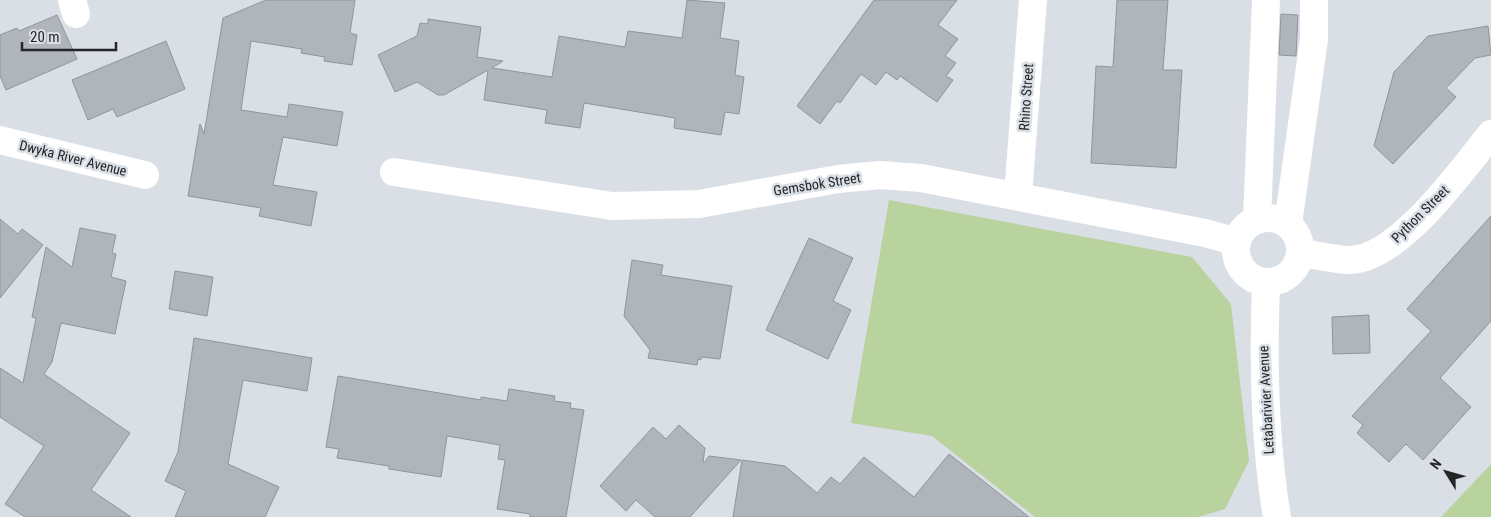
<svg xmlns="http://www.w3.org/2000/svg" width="1491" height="517" font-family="'Roboto Condensed',sans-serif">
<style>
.green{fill:#b9d39e}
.building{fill:#b0b5bc;stroke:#8f959b}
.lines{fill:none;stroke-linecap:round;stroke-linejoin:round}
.minor{stroke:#fff;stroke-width:28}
.labels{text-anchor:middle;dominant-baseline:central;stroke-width:5;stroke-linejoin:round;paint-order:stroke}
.street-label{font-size:14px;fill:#232527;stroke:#d9dfe5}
</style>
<rect width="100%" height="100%" fill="#d9dfe5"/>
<!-- green -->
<g class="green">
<polygon points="889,200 1192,257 1231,304 1249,461 1225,509 1198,517 1035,517 932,436 851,423"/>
<polygon points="1491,464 1491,517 1441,517"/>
</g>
<!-- building -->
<g class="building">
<polygon points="266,0 355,0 350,33 357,35 352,65 324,61 325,57 301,53 302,49 251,41 241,110 287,117 289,104 343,112 337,146 283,137 273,185 317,192 311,226 259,216 261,208 188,196 200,124 204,134 223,18"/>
<polygon points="687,0 725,3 720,38 739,41 735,75 744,77 739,114 725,112 721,135 674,128 675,118 584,103 580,128 545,123 547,110 484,100 488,70 444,95 438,95 417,82 395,92 378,55 417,36 420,23 428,24 428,19 481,27 477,57 503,61 492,68 552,77 559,36 625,47 628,31 682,38"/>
<polygon points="874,0 957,0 938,25 958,39 945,56 956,63 946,76 953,80 937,102 900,76 897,80 886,72 876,85 861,74 840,103 837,101 820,124 797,106"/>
<polygon points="1117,0 1168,0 1163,70 1182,70 1176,168 1091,163 1096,66 1113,67"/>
<polygon points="1281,14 1298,15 1296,56 1279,55"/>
<polygon points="57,15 77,59 6,90 0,76 0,35 17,28 19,31"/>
<polygon points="1488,26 1491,55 1475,58 1446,88 1456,97 1393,164 1374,146 1394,72 1428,36"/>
<polygon points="166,41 185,89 117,117 113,109 88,120 72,80"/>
<polygon points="1491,216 1491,321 1440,378 1471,407 1423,460 1406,444 1389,462 1357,433 1363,425 1352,416 1431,331 1407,309"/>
<polygon points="0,219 18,234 22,229 43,245 0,298"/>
<polygon points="80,228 116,235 112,253 116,254 111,277 126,281 115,334 61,323 52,362 44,374 130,433 91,490 131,517 25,517 5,504 44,446 0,417 0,368 23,383 36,318 32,317 46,247 72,267"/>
<polygon points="809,238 853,258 833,301 851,310 828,359 766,330"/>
<polygon points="632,260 663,265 661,275 732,286 720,359 701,357 701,360 698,359 697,365 648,358 650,350 624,316"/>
<polygon points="175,271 213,277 207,316 169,309"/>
<polygon points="1369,315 1370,353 1333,354 1332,317"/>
<polygon points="194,338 312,358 307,391 243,380 228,464 279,487 265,517 175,517 186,491 165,481 178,452"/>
<polygon points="338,376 481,400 481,397 507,401 509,389 555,396 554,401 571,403 570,408 584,410 566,517 530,517 530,514 497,509 505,460 498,459 500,445 447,436 441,477 389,469 389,466 337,458 339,449 326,447"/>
<polygon points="679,425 705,448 703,462 705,462 709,456 741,460 690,517 655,517 636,500 626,511 600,486 653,427 666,439"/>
<polygon points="949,454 1029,517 733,517 742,460 785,466 817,493 831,477 840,484 864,457 914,497"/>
</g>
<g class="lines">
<!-- minor -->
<g class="minor">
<polyline points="72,0 76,14"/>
<polyline points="0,140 145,175"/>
<polyline points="394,172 612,206 699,204 838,179 880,175 921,178 1205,233 1237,242"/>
<polyline points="1018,195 1033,0"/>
<circle cx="1268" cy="250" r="32"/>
<polyline points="1257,220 1266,0"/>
<polyline points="1288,224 1314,39 1314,0"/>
<path d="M1301,253C1317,255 1334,260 1350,260C1399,259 1462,170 1491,134"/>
<path d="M1266,283C1263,361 1264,440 1277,517"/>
</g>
</g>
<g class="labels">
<!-- street labels -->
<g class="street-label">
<text transform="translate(1026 97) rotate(-86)">Rhino Street</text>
<text transform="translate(73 158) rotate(14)">Dwyka River Avenue</text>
<text transform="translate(817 184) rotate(-9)">Gemsbok Street</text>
<text transform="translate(1420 214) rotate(-45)">Python Street</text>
<text transform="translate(1266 400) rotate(-93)">Letabarivier Avenue</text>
</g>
</g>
<!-- north arrow -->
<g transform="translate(1446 472) rotate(307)" stroke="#d9dfe5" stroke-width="4" paint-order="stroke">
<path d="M0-4L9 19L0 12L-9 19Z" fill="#232527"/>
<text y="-8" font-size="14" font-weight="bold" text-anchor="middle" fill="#232527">N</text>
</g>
<!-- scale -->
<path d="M22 42v8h94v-8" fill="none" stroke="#232527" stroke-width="2.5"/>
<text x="30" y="42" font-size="15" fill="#232527" stroke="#d9dfe5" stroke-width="4" paint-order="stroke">20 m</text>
</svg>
